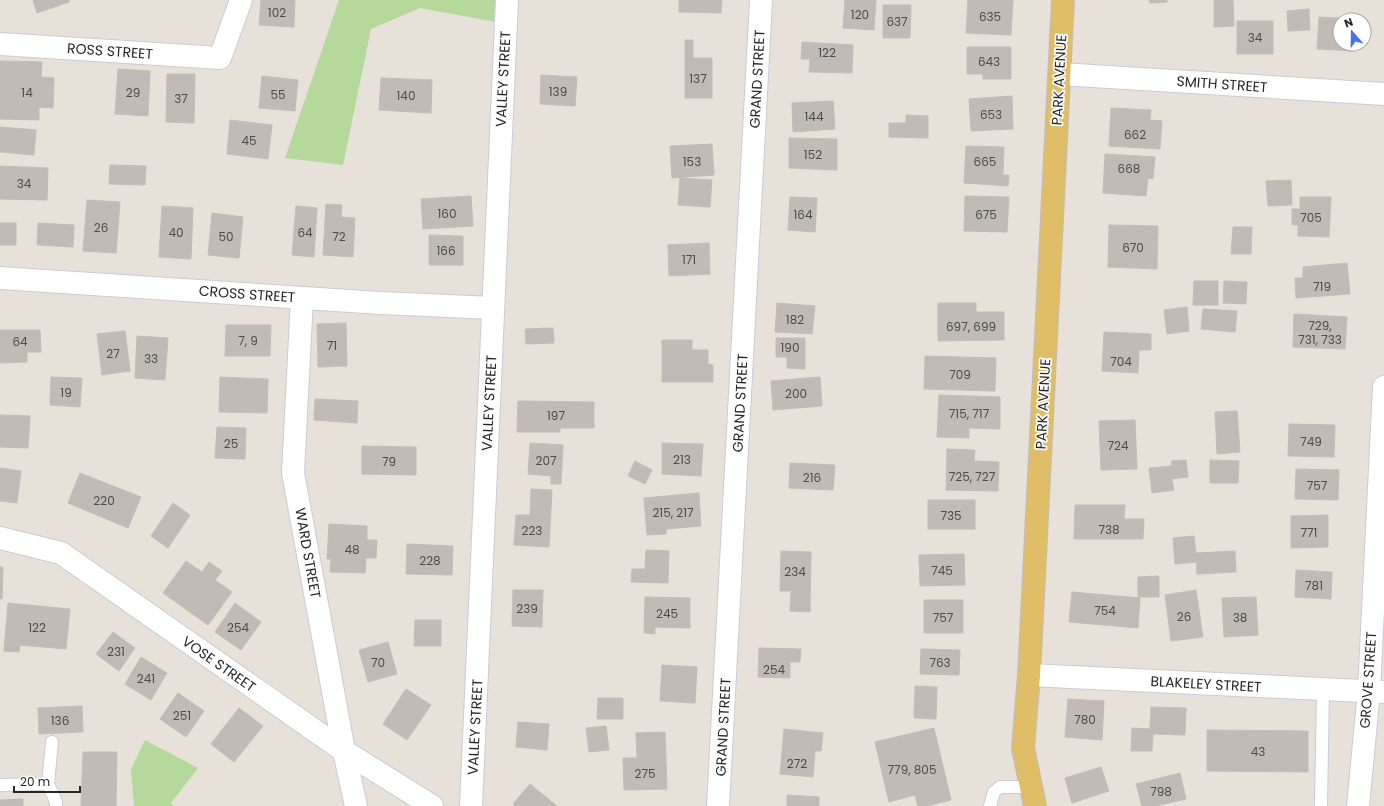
<svg xmlns="http://www.w3.org/2000/svg" width="1384" height="806" font-family="Poppins,sans-serif">
<style>
.green{fill:#b4d99b}
.building{fill:#c0bbb6;stroke:#c3bdb4}
.lines{fill:none;stroke-linecap:round;stroke-linejoin:round}
.service-casing{stroke:#c8ccd7;stroke-width:14}
.minor-casing{stroke:#c8ccd7;stroke-width:24}
.primary-casing{stroke:#bebebe;stroke-width:24}
.service{stroke:#fff;stroke-width:12}
.minor{stroke:#fff;stroke-width:22}
.primary{stroke:#e0bd67;stroke-width:22}
.labels{text-anchor:middle;dominant-baseline:central;stroke-width:3.5;stroke-linejoin:round;paint-order:stroke}
.number-label{font-size:12px;fill:#4d4c4b}
.street-label{font-size:14px;fill:#272727;stroke:#fff}
</style>
<rect width="100%" height="100%" fill="#e8e1da"/>
<!-- green -->
<g class="green">
<polygon points="339,0 496,0 496,22 420,8 371,29 343,165 285,158"/>
<polygon points="145,740 198,768 171,803 173,806 134,806 131,769"/>
</g>
<!-- building -->
<g class="building">
<polygon points="33,0 69,0 69,2 37,13"/>
<polygon points="261,0 295,0 294,27 259,25"/>
<polygon points="679,0 722,0 721,13 679,12"/>
<polygon points="845,0 876,0 874,30 843,28"/>
<polygon points="968,0 1013,0 1011,35 966,33"/>
<polygon points="1149,0 1167,0 1167,2 1150,3"/>
<polygon points="1214,0 1233,0 1234,26 1214,27"/>
<polygon points="883,5 911,5 910,38 883,38"/>
<polygon points="1309,9 1310,30 1288,31 1287,11"/>
<polygon points="1319,17 1356,19 1340,20 1340,44 1354,44 1354,51 1317,49"/>
<rect x="1237" y="21" width="36" height="33"/>
<polygon points="685,40 693,40 693,58 712,58 712,98 685,98"/>
<polygon points="802,42 853,45 852,73 809,72 810,59 801,59"/>
<polygon points="967,47 1011,47 1011,79 983,79 983,74 967,74"/>
<polygon points="0,61 42,62 41,77 54,78 53,108 39,107 39,120 0,119"/>
<polygon points="118,69 150,71 148,116 115,114"/>
<polygon points="167,74 195,74 194,123 166,122"/>
<polygon points="541,75 577,77 575,106 540,104"/>
<polygon points="262,76 298,80 295,111 259,108"/>
<polygon points="381,78 432,80 431,113 379,110"/>
<polygon points="1012,96 1013,129 971,131 969,99"/>
<polygon points="833,101 835,129 793,132 792,103"/>
<polygon points="1111,108 1151,110 1150,120 1162,121 1160,149 1109,146"/>
<polygon points="906,115 928,116 928,138 889,137 889,123 906,123"/>
<polygon points="230,120 272,125 268,159 227,154"/>
<polygon points="0,127 36,130 34,155 0,152"/>
<polygon points="789,138 837,139 837,170 789,168"/>
<polygon points="712,144 714,175 672,178 670,146"/>
<polygon points="966,146 1004,147 1003,175 1009,175 1008,186 964,183"/>
<polygon points="1105,154 1155,157 1153,179 1148,178 1146,196 1103,193"/>
<polygon points="110,165 146,166 145,185 109,184"/>
<polygon points="0,166 48,168 47,200 0,199"/>
<polygon points="680,178 712,180 710,207 678,205"/>
<polygon points="1291,180 1292,205 1268,206 1266,181"/>
<polygon points="471,196 473,226 423,229 421,199"/>
<polygon points="965,196 1009,197 1007,232 964,231"/>
<polygon points="790,197 817,198 815,232 788,230"/>
<polygon points="1300,197 1331,197 1329,237 1298,236 1298,225 1292,225 1292,209 1300,209"/>
<polygon points="87,200 120,202 116,253 83,251"/>
<polygon points="326,204 342,205 341,217 355,218 353,257 323,255"/>
<polygon points="162,206 193,208 191,259 159,257"/>
<polygon points="296,206 317,208 314,257 292,255"/>
<polygon points="212,213 243,217 239,258 208,255"/>
<rect x="0" y="223" width="16" height="22"/>
<polygon points="38,223 74,225 73,247 37,245"/>
<polygon points="1109,225 1158,226 1157,269 1108,267"/>
<polygon points="1233,227 1252,227 1251,254 1231,254"/>
<polygon points="429,235 463,236 463,265 429,265"/>
<polygon points="709,243 710,274 669,276 668,245"/>
<polygon points="1347,263 1350,294 1296,298 1295,278 1303,278 1303,267"/>
<polygon points="1194,281 1218,281 1218,305 1193,305"/>
<polygon points="1224,281 1247,282 1246,304 1223,303"/>
<polygon points="777,303 815,306 812,334 775,332"/>
<polygon points="938,303 976,303 976,312 1004,312 1004,340 938,341"/>
<polygon points="1187,307 1189,331 1167,334 1164,310"/>
<polygon points="1203,309 1237,311 1235,332 1201,329"/>
<polygon points="1294,314 1347,317 1345,349 1293,347"/>
<polygon points="346,323 347,366 318,367 317,324"/>
<polygon points="226,325 271,325 270,356 225,356"/>
<polygon points="553,328 554,343 526,344 525,329"/>
<polygon points="0,330 40,330 41,352 27,352 27,362 0,363"/>
<polygon points="125,331 130,371 102,375 97,334"/>
<polygon points="1104,332 1151,334 1151,350 1139,350 1138,373 1102,371"/>
<polygon points="137,336 168,338 165,380 135,378"/>
<polygon points="776,338 805,338 805,369 787,368 787,357 776,357"/>
<polygon points="662,340 692,340 692,350 708,350 708,364 713,365 713,382 662,382"/>
<polygon points="925,356 996,358 995,391 924,389"/>
<polygon points="51,377 82,378 80,407 50,405"/>
<polygon points="220,377 268,379 267,413 219,412"/>
<polygon points="820,377 822,406 773,410 771,381"/>
<polygon points="939,395 1000,397 1000,429 969,428 969,438 937,437"/>
<polygon points="315,399 358,401 357,423 314,420"/>
<polygon points="518,401 594,402 594,428 560,428 560,432 517,432"/>
<polygon points="1237,411 1240,452 1217,454 1215,412"/>
<polygon points="0,415 30,416 28,448 0,447"/>
<polygon points="1135,420 1137,469 1101,470 1099,421"/>
<polygon points="1289,424 1335,425 1334,457 1288,456"/>
<polygon points="217,427 246,428 245,459 215,458"/>
<polygon points="530,443 563,445 561,484 551,484 551,476 528,474"/>
<polygon points="662,443 703,444 701,476 662,474"/>
<polygon points="362,446 416,447 416,475 362,474"/>
<polygon points="947,449 975,450 974,461 999,462 998,491 946,490"/>
<polygon points="1186,460 1188,477 1172,479 1174,490 1152,493 1149,468 1172,466 1171,461"/>
<polygon points="1210,460 1239,461 1238,483 1210,483"/>
<polygon points="635,461 652,470 645,484 628,476"/>
<polygon points="790,463 835,465 833,490 789,488"/>
<polygon points="0,468 21,471 17,503 0,501"/>
<polygon points="1296,469 1339,470 1338,500 1295,499"/>
<polygon points="80,473 141,497 128,528 68,503"/>
<polygon points="531,489 552,490 549,547 514,545 516,515 530,515"/>
<polygon points="699,493 701,526 666,529 666,534 647,535 644,498"/>
<rect x="928" y="500" width="47" height="29"/>
<polygon points="173,503 190,515 168,548 151,536"/>
<polygon points="1075,505 1125,505 1124,519 1144,519 1143,539 1074,539"/>
<polygon points="1328,515 1328,547 1291,548 1291,516"/>
<polygon points="329,524 367,526 367,540 377,540 376,558 366,558 365,573 330,572 331,559 327,559"/>
<polygon points="1194,536 1197,562 1175,564 1173,538"/>
<polygon points="407,544 453,546 452,575 406,574"/>
<polygon points="646,550 669,551 668,583 631,582 632,569 645,569"/>
<polygon points="781,551 811,552 810,612 790,611 791,591 780,591"/>
<polygon points="1235,551 1236,572 1197,574 1196,553"/>
<polygon points="964,554 965,585 920,586 919,555"/>
<polygon points="186,561 202,572 209,562 222,571 215,580 232,592 208,625 163,593"/>
<polygon points="0,567 3,567 2,599 0,599"/>
<polygon points="1296,570 1332,572 1331,599 1295,597"/>
<polygon points="1159,576 1159,597 1138,597 1138,577"/>
<polygon points="513,590 543,590 542,627 512,626"/>
<polygon points="1196,590 1203,637 1171,641 1165,595"/>
<polygon points="1072,592 1140,598 1138,628 1069,622"/>
<polygon points="645,597 690,598 690,628 655,627 655,634 644,633"/>
<polygon points="1256,597 1258,635 1224,637 1222,598"/>
<rect x="924" y="600" width="39" height="33"/>
<polygon points="8,603 70,609 66,649 20,645 19,652 4,651"/>
<polygon points="235,603 261,622 241,650 215,632"/>
<polygon points="415,620 441,620 441,646 414,646"/>
<polygon points="113,632 135,648 119,671 96,654"/>
<polygon points="388,642 397,674 368,682 359,650"/>
<polygon points="759,648 801,649 800,662 790,662 790,678 758,677"/>
<polygon points="921,649 960,650 959,675 920,674"/>
<polygon points="141,657 167,673 151,700 125,684"/>
<polygon points="662,665 697,667 695,703 660,701"/>
<polygon points="915,686 937,687 936,719 914,718"/>
<polygon points="406,689 431,705 407,740 383,724"/>
<polygon points="178,693 204,711 186,737 160,719"/>
<polygon points="598,698 623,698 623,719 597,719"/>
<polygon points="1068,699 1104,701 1102,740 1065,737"/>
<polygon points="82,706 83,732 39,734 38,708"/>
<polygon points="1151,707 1186,708 1185,735 1153,734 1152,751 1131,751 1132,728 1150,729"/>
<polygon points="239,708 263,726 234,762 211,744"/>
<polygon points="518,722 549,724 547,750 516,747"/>
<polygon points="606,726 609,750 589,752 586,728"/>
<polygon points="934,728 951,800 927,806 918,806 915,795 889,802 875,742"/>
<polygon points="784,729 823,733 821,751 815,751 813,777 780,774"/>
<polygon points="1207,730 1308,731 1308,772 1207,771"/>
<polygon points="665,732 667,789 624,790 623,758 637,758 636,733"/>
<polygon points="83,752 117,752 116,806 81,806"/>
<polygon points="1101,767 1109,791 1072,803 1065,778"/>
<polygon points="1180,773 1186,799 1156,806 1142,806 1136,784"/>
<polygon points="530,784 557,806 516,806 513,804"/>
<polygon points="787,795 819,797 819,806 787,806"/>
<polygon points="23,799 23,806 0,806 0,800"/>
</g>
<g class="lines">
<defs>
<g id="service">
<polyline points="52,742 48,784 56,802 56,806"/>
<polyline points="0,785 48,784"/>
<polyline points="990,806 994,792 1000,787 1031,787"/>
<polyline points="1321,806 1323,689"/>
</g>
<g id="minor">
<polyline points="0,44 220,58 241,0"/>
<polyline points="1060,74 1384,94"/>
<polyline points="0,278 381,303 493,308"/>
<polyline points="302,298 293,473 344,751 356,806"/>
<polyline points="0,538 61,553 344,751 432,806"/>
<polyline points="1029,675 1384,692"/>
<polyline points="471,806 507,0"/>
<polyline points="718,806 761,0"/>
<polyline points="1358,806 1369,691 1384,387"/>
</g>
<polyline id="primary" points="1035,806 1023,748 1029,675 1063,0"/>
</defs>
<!-- service casing -->
<use href="#service" class="service-casing"/>
<!-- minor casing -->
<use href="#minor" class="minor-casing"/>
<!-- primary casing -->
<use href="#primary" class="primary-casing"/>
<!-- service -->
<use href="#service" class="service"/>
<!-- minor -->
<use href="#minor" class="minor"/>
<!-- primary -->
<use href="#primary" class="primary"/>
</g>
<g class="labels">
<!-- number labels -->
<g class="number-label">
<text x="277" y="12">102</text>
<text x="860" y="14">120</text>
<text x="990" y="16">635</text>
<text x="897" y="21">637</text>
<text x="1255" y="37">34</text>
<text x="827" y="52">122</text>
<text x="989" y="61">643</text>
<text x="698" y="78">137</text>
<text x="558" y="91">139</text>
<text x="27" y="92">14</text>
<text x="133" y="92">29</text>
<text x="278" y="94">55</text>
<text x="406" y="95">140</text>
<text x="181" y="98">37</text>
<text x="991" y="114">653</text>
<text x="814" y="116">144</text>
<text x="1135" y="134">662</text>
<text x="249" y="140">45</text>
<text x="813" y="154">152</text>
<text x="692" y="161">153</text>
<text x="985" y="161">665</text>
<text x="1129" y="168">668</text>
<text x="24" y="183">34</text>
<text x="447" y="213">160</text>
<text x="803" y="214">164</text>
<text x="986" y="214">675</text>
<text x="1311" y="217">705</text>
<text x="101" y="227">26</text>
<text x="176" y="232">40</text>
<text x="305" y="232">64</text>
<text x="226" y="236">50</text>
<text x="339" y="236">72</text>
<text x="1133" y="247">670</text>
<text x="446" y="250">166</text>
<text x="689" y="259">171</text>
<text x="1322" y="286">719</text>
<text x="795" y="319">182</text>
<text x="1320" y="325">729,<tspan x="1320" dy="14">731, 733</tspan></text>
<text x="971" y="326">697, 699</text>
<text x="248" y="340">7, 9</text>
<text x="20" y="341">64</text>
<text x="332" y="345">71</text>
<text x="790" y="347">190</text>
<text x="113" y="353">27</text>
<text x="151" y="358">33</text>
<text x="1121" y="361">704</text>
<text x="960" y="374">709</text>
<text x="66" y="392">19</text>
<text x="796" y="393">200</text>
<text x="969" y="413">715, 717</text>
<text x="556" y="415">197</text>
<text x="1311" y="441">749</text>
<text x="231" y="443">25</text>
<text x="1118" y="445">724</text>
<text x="682" y="459">213</text>
<text x="546" y="460">207</text>
<text x="389" y="461">79</text>
<text x="972" y="476">725, 727</text>
<text x="812" y="477">216</text>
<text x="1317" y="485">757</text>
<text x="104" y="500">220</text>
<text x="673" y="512">215, 217</text>
<text x="951" y="515">735</text>
<text x="1109" y="529">738</text>
<text x="532" y="530">223</text>
<text x="1309" y="532">771</text>
<text x="352" y="549">48</text>
<text x="430" y="560">228</text>
<text x="942" y="570">745</text>
<text x="795" y="571">234</text>
<text x="1314" y="585">781</text>
<text x="527" y="608">239</text>
<text x="1105" y="610">754</text>
<text x="667" y="613">245</text>
<text x="1184" y="616">26</text>
<text x="943" y="617">757</text>
<text x="1240" y="617">38</text>
<text x="37" y="627">122</text>
<text x="238" y="627">254</text>
<text x="116" y="651">231</text>
<text x="378" y="662">70</text>
<text x="940" y="662">763</text>
<text x="774" y="669">254</text>
<text x="146" y="678">241</text>
<text x="182" y="715">251</text>
<text x="1085" y="719">780</text>
<text x="60" y="720">136</text>
<text x="1258" y="751">43</text>
<text x="797" y="763">272</text>
<text x="912" y="769">779, 805</text>
<text x="645" y="773">275</text>
<text x="1161" y="791">798</text>
</g>
<!-- street labels -->
<g class="street-label">
<text transform="translate(110 51) rotate(4)">ROSS STREET</text>
<text transform="translate(503 79) rotate(-87)">VALLEY STREET</text>
<text transform="translate(757 79) rotate(-87)">GRAND STREET</text>
<text transform="translate(1059 80) rotate(-87)">PARK AVENUE</text>
<text transform="translate(1222 84) rotate(4)">SMITH STREET</text>
<text transform="translate(247 294) rotate(4)">CROSS STREET</text>
<text transform="translate(489 403) rotate(-87)">VALLEY STREET</text>
<text transform="translate(740 403) rotate(-87)">GRAND STREET</text>
<text transform="translate(1043 404) rotate(-87)">PARK AVENUE</text>
<text transform="translate(308 553) rotate(80)">WARD STREET</text>
<text transform="translate(219 664) rotate(35)">VOSE STREET</text>
<text transform="translate(1368 680) rotate(-86)">GROVE STREET</text>
<text transform="translate(1206 684) rotate(3)">BLAKELEY STREET</text>
<text transform="translate(475 727) rotate(-87)">VALLEY STREET</text>
<text transform="translate(723 727) rotate(-87)">GRAND STREET</text>
</g>
</g>
<!-- north arrow -->
<g transform="translate(1352 32) rotate(340)"><circle r="19" fill="#ffffff" stroke="#a9a9a9"/>
<path d="M0-3L7 15L0 10L-7 15Z" fill="#4a70e5"/>
<text y="-6" font-size="11" font-weight="bold" text-anchor="middle" fill="#272727">N</text>
</g>
<!-- scale -->
<path d="M14 786v6h66v-6" fill="none" stroke="#272727" stroke-width="2"/>
<text x="20" y="786" font-size="12" fill="#272727" stroke="#ffffff" stroke-width="3" paint-order="stroke">20 m</text>
</svg>
